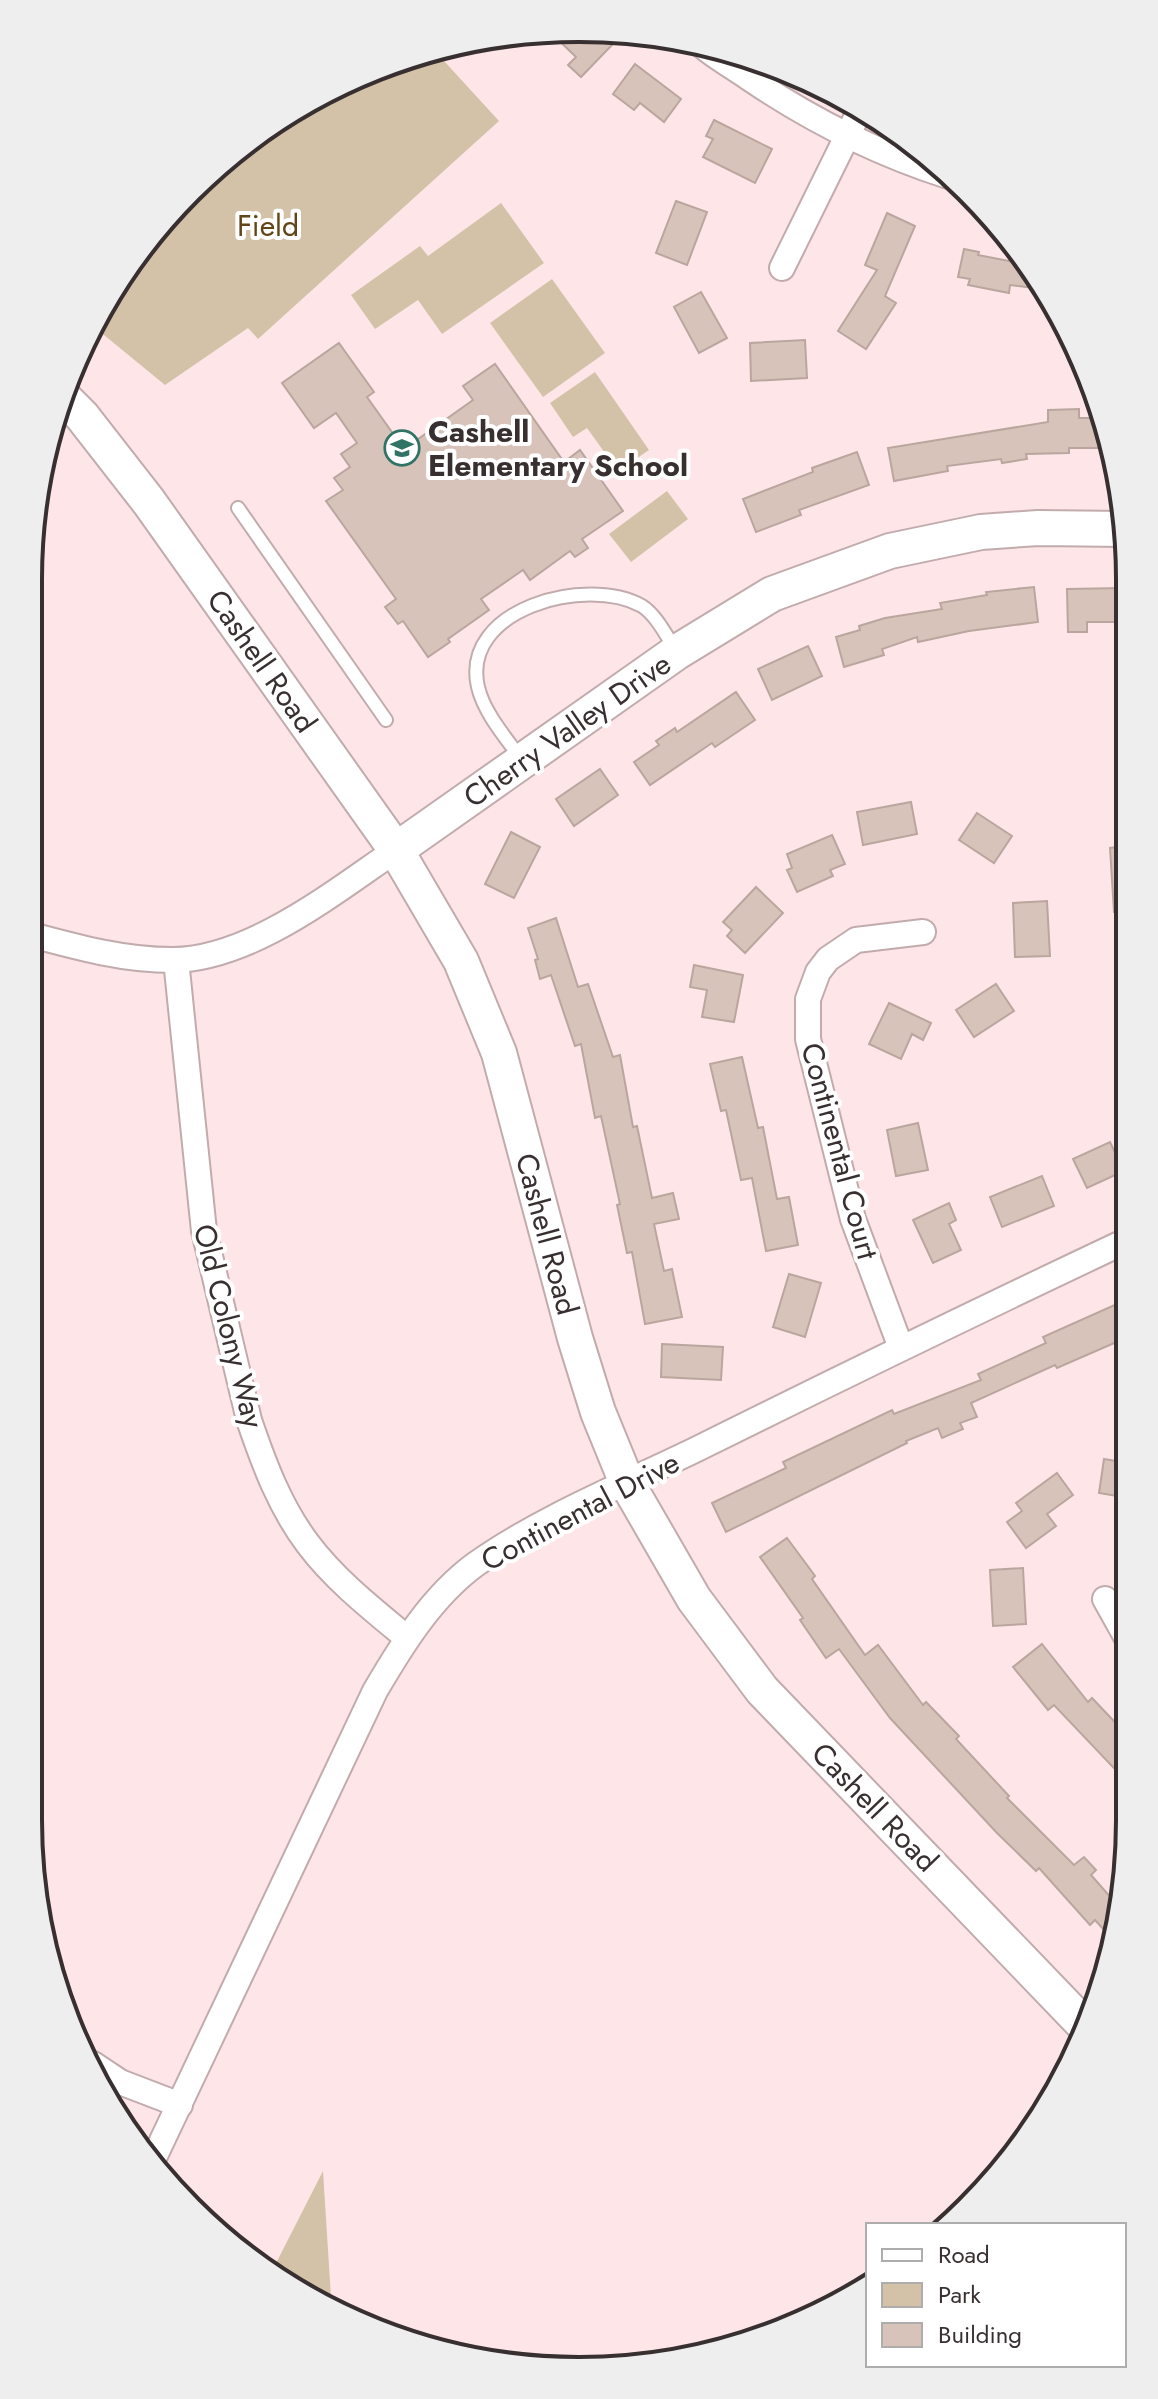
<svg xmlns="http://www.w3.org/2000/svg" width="1158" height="2399" font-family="Jost,sans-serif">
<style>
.green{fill:#d3c2a8}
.building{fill:#d8c3ba;stroke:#baa69e;stroke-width:2}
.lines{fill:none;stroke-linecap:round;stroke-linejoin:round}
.lane-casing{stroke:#c2abad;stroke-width:16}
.street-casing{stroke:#c2abad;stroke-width:28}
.secondary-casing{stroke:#c2abad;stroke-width:38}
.lane{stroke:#fff;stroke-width:12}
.street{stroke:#fff;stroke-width:24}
.secondary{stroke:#fff;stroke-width:34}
.labels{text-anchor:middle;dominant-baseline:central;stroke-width:8;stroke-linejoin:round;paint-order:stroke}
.park-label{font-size:30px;fill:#624617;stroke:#fff}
.poi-label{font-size:30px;font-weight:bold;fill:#382f30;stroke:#fff;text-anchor:start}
.street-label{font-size:30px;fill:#382f30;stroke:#fff}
.rim{fill:none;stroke:#382f30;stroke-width:4}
</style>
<rect width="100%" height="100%" fill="#fee6e8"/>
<!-- green -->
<g class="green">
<polygon points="434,50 499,121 258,339 248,328 165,385 93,326 121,273 190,189 273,121 369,70"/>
<polygon points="501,203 544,263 442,334 418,300 375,329 351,295 420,246 428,256"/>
<polygon points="552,279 605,353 543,397 490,323"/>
<polygon points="595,372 649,450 618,471 587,428 573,437 550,403"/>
<polygon points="667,491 688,519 631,562 609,534"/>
<polygon points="323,2171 331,2297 340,2314 270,2275"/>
</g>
<!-- building -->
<g class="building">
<polygon points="579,28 596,30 612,45 581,77 568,65 576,57 549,31"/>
<polygon points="635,64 681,99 664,122 640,103 634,110 613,94"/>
<polygon points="714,120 772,149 755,183 703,157 713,139 706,136"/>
<polygon points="676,201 707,212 687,265 656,253"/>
<polygon points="887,213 915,226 885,296 896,303 866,349 838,331 877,270 865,265"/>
<polygon points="964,249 979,252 978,255 1029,265 1042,289 1010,285 1009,293 968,285 970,279 958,277"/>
<polygon points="701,292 727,338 699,353 674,307"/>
<polygon points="805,340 807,378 751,381 750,343"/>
<polygon points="339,343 374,392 367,397 404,449 473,400 463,386 495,364 564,462 580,450 623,511 582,539 588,548 575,557 570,551 530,580 523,570 481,599 489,610 448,639 450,642 428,657 403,621 398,624 385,607 396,599 326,501 343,490 334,478 350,467 341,454 357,443 336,413 314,428 282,383"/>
<polygon points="1079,409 1079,418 1100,418 1101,448 1069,448 1069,453 1026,454 1027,459 1002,463 1001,459 947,466 948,471 894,481 888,448 1048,422 1048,410"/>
<polygon points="857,452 869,485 799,510 801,515 756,532 743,499 813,472 812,468"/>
<polygon points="1034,587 1038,622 969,631 918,642 917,637 882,649 884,655 844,667 836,637 860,630 859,626 885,618 942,609 940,603 987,595 986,592"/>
<polygon points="1123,588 1124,622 1087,622 1087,632 1068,632 1067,589"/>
<polygon points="808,646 822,676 772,700 758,669"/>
<polygon points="736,692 755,720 715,747 712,743 650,785 634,762 659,745 656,741 675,728 677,732"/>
<polygon points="600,769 618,795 574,826 556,799"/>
<polygon points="911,802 917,834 863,845 857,812"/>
<polygon points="977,813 1012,836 994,863 959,840"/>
<polygon points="511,832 540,847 514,898 485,884"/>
<polygon points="832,835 845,864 830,870 833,876 797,892 787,870 792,868 787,854"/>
<polygon points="1126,846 1127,912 1114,912 1110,848"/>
<polygon points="756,887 783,913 745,953 727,936 732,930 723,922"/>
<polygon points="1047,901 1050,956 1015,957 1013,903"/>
<polygon points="556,918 578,987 588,984 613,1057 620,1055 633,1127 637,1126 652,1198 673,1193 679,1219 654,1224 664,1271 672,1269 682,1317 645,1324 632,1252 627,1253 617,1205 620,1204 601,1116 595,1118 581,1044 575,1046 551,975 540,979 535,960 538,959 528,928"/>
<polygon points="694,965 743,975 734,1022 702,1017 707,990 690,987"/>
<polygon points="996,984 1014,1011 974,1037 956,1010"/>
<polygon points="889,1003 931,1023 923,1040 912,1034 901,1059 869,1044"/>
<polygon points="742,1057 758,1128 763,1127 777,1199 789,1197 798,1245 766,1251 752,1178 741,1180 726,1110 721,1111 710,1064"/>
<polygon points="918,1123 928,1170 896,1176 887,1130"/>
<polygon points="1110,1142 1124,1171 1087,1188 1073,1159"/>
<polygon points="1042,1176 1054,1206 1002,1227 990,1197"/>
<polygon points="949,1203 956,1220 949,1224 961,1250 933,1263 913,1220"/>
<polygon points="789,1274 821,1283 805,1337 773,1327"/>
<polygon points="1128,1299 1128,1337 1057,1368 1055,1365 971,1403 977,1417 960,1423 963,1429 942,1438 938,1428 906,1441 907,1443 726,1532 712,1503 786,1468 783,1462 892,1410 894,1414 981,1380 978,1374 1046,1343 1043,1337"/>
<polygon points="662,1344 723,1347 721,1380 661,1377"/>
<polygon points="1104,1459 1129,1463 1129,1498 1099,1493"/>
<polygon points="1057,1473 1073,1495 1047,1514 1056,1526 1026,1548 1007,1522 1022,1511 1016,1503"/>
<polygon points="787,1538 815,1576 812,1579 865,1655 878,1645 923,1705 926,1702 959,1736 956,1739 1009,1796 1007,1798 1074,1865 1084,1857 1096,1870 1091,1875 1121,1909 1115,1942 1095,1920 1090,1925 1039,1868 1036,1871 997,1833 890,1718 839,1649 826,1658 800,1620 803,1618 760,1557"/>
<polygon points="1023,1568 1026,1624 993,1626 990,1570"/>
<polygon points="1042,1644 1088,1702 1092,1698 1130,1738 1130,1785 1054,1705 1048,1710 1013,1667"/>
</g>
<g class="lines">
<defs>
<g id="lane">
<polyline points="238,508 386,720"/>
<path d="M522,760C506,738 484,713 478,687C460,609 586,575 642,606C656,615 666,635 675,649"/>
</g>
<g id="street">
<path d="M698,42C713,56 732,66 749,78C811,120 876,153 948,176"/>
<polyline points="782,268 860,110"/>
<path d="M28,934C76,947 123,960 173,960C251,959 334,892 396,850"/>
<path d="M176,960L204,1231L249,1420C264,1464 280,1507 308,1544C335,1580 372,1609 407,1638"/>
<polyline points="901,1348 853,1219 808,1039 808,999 818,972 828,959 856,940 923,932"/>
<polyline points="1105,1599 1129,1642"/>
<polyline points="93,2064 120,2082 180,2105"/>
<path d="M151,2164L375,1691C402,1645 432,1596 476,1564C543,1517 623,1485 697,1449C840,1378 984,1308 1128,1240"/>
</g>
<g id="secondary">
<polyline points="62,396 82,416 149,502 396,850 461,961 499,1053 575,1338 598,1412 627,1483 694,1599 762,1690 1088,2029"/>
<polyline points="396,850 677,652 772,594 890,551 981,532 1038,528 1125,529"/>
</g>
</defs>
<!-- lane casing -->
<use href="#lane" class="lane-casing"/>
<!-- street casing -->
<use href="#street" class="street-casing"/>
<!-- secondary casing -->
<use href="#secondary" class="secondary-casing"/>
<!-- lane -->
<use href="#lane" class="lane"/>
<!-- street -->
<use href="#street" class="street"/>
<!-- secondary -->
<use href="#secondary" class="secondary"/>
</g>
<!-- icons -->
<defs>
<symbol id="school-ring" viewBox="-11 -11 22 22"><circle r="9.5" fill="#fff" stroke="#317465" stroke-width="1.5"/><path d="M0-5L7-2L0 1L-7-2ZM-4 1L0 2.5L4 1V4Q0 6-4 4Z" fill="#317465"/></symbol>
</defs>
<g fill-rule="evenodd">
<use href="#school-ring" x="382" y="428" width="40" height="40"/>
</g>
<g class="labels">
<!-- park labels -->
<g class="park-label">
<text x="268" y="225">Field</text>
</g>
<!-- poi labels -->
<g class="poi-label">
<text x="428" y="431">Cashell<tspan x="428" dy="34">Elementary School</tspan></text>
</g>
<!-- street labels -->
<g class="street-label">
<text transform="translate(262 661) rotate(55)">Cashell Road</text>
<text transform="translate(567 730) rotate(-35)">Cherry Valley Drive</text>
<text transform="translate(840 1151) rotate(75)">Continental Court</text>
<text transform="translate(547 1234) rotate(75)">Cashell Road</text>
<text transform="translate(229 1326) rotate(76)">Old Colony Way</text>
<text transform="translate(580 1511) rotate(-28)">Continental Drive</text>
<text transform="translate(875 1807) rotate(46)">Cashell Road</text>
</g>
</g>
<!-- crop -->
<path d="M0 0H1158V2399H0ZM579 42H579A537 537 0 0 1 1116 579V1820A537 537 0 0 1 579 2357H579A537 537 0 0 1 42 1820V579A537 537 0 0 1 579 42Z" fill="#efeeee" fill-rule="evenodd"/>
<path class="rim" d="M579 42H579A537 537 0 0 1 1116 579V1820A537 537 0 0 1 579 2357H579A537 537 0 0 1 42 1820V579A537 537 0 0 1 579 42Z"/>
<!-- legend -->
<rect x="866" y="2223" width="260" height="144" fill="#ffffff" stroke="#afacac" stroke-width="2"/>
<rect x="882" y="2249" width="40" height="12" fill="#ffffff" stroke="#afacac" stroke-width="2"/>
<text x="938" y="2263" font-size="24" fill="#382f30">Road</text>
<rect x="882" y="2283" width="40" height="24" fill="#d3c2a8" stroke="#afacac" stroke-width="2"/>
<text x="938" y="2303" font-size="24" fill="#382f30">Park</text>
<rect x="882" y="2323" width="40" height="24" fill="#d8c3ba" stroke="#afacac" stroke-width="2"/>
<text x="938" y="2343" font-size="24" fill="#382f30">Building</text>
</svg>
